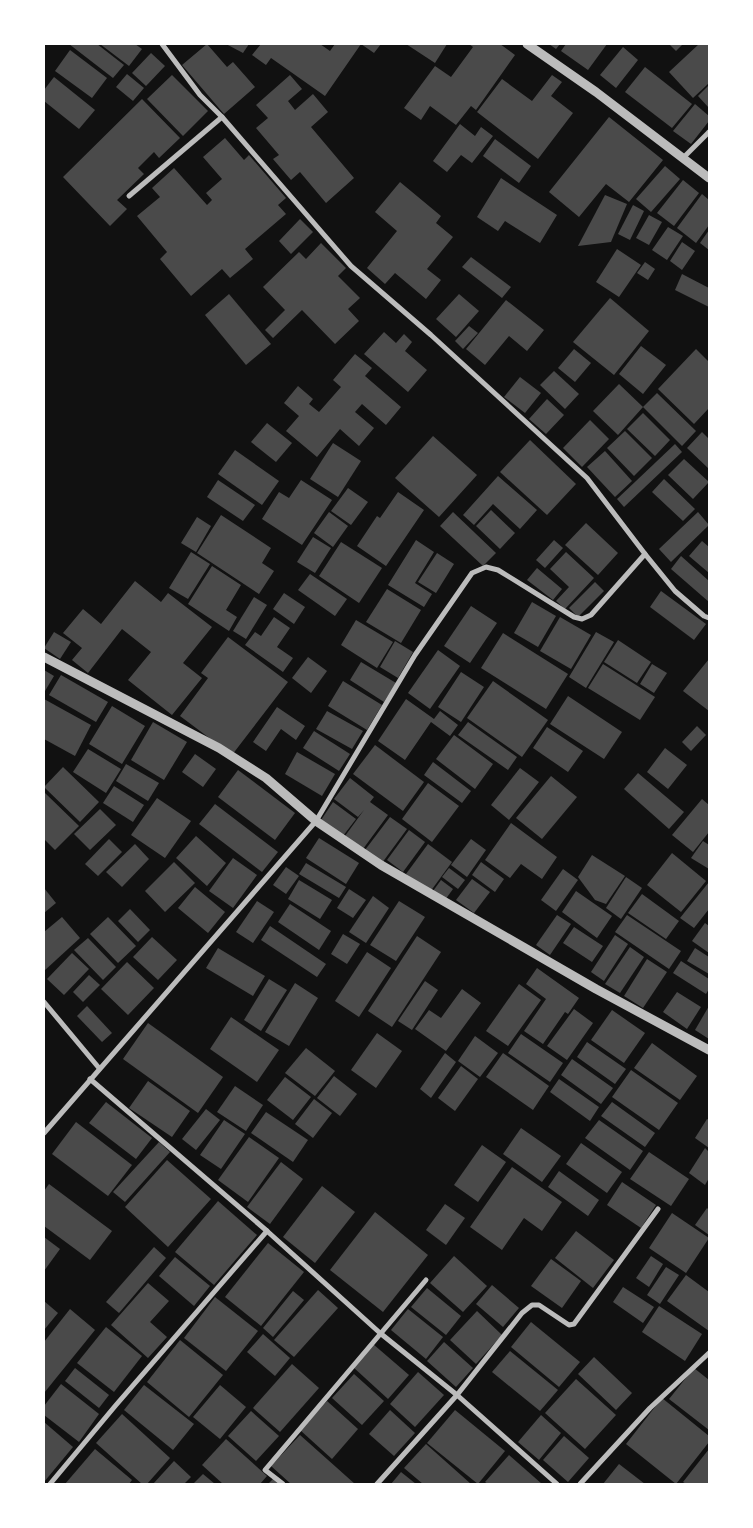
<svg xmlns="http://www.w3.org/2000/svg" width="753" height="1528" font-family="'IBM Plex Serif',serif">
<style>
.building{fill:#4a4a4a}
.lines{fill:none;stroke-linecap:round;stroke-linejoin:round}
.minor{stroke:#bcbcbc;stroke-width:5}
.tertiary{stroke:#bcbcbc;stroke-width:9}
</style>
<rect width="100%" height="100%" fill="#111"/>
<!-- building -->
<g class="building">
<polygon points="69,44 97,44 124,65 113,78"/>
<polygon points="100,44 135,44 142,49 129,66"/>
<polygon points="207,44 227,67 233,62 255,87 224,114 182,65"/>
<polygon points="226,44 249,44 243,53"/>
<polygon points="261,44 320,44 330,51 335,44 381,44 374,53 361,44 325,96 271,58 266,65 252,55"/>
<polygon points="406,44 447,44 435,63"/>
<polygon points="469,44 500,44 515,55 476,110 471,106 456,125 430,106 421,120 404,108 435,66 451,77 473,47"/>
<polygon points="549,44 560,44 556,49"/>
<polygon points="566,44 607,44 588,70 561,51"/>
<polygon points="669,44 683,44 676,51"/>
<polygon points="699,44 709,44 709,83 693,98 669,72"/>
<polygon points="623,47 638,60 616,88 600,75"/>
<polygon points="70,50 107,78 92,98 55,71"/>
<polygon points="151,53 165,66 146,86 132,73"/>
<polygon points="645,67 692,104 672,128 625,92"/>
<polygon points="127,74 144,88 133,101 116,87"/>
<polygon points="172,75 208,111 183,136 147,99"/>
<polygon points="290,75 302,89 288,101 295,110 313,94 328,112 311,127 354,178 326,203 300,172 291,180 273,159 279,155 256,128 268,118 256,105"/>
<polygon points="552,75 562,82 551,96 573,113 538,159 477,112 502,79 532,101"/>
<polygon points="54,77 95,110 79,129 44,101 44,90"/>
<polygon points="709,85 709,108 698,96"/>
<polygon points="142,99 180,138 159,158 154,152 138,168 144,174 117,200 127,209 110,226 63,177"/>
<polygon points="695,104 709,116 709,121 691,144 673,131"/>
<polygon points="609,117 663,160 629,202 606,184 579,217 549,192"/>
<polygon points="460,124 475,136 481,127 493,136 472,163 461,155 447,172 433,161"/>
<polygon points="225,138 244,160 249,155 286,198 278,205 286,214 245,249 253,259 230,278 222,269 191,296 160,259 167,252 137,216 160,197 152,188 174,168 207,205 212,200 206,193 222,179 203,157"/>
<polygon points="495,139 531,166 519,183 483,156"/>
<polygon points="665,166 680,179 651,212 636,199"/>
<polygon points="501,178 557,215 540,243 505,221 498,231 477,217"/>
<polygon points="683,180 699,193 674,226 657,213"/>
<polygon points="400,182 441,216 436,223 453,237 427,269 441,280 426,299 395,273 385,284 367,268 397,231 375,212"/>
<polygon points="702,194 709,200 709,225 696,243 677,228"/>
<polygon points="605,195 627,204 611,242 578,246"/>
<polygon points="633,205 644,211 630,240 618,234"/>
<polygon points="649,215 662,222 649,245 636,238"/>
<polygon points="300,219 313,232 291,254 279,241"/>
<polygon points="668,227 683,236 667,260 652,250"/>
<polygon points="709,230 709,250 700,243"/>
<polygon points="682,242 695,251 682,270 670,261"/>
<polygon points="321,243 346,268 338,276 360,298 348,309 359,321 335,344 302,310 273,338 265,330 285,310 263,287 299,252 306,259"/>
<polygon points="617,249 641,265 619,297 596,282"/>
<polygon points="471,257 511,287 502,298 462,267"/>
<polygon points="645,262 655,269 648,280 637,273"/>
<polygon points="682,274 709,288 709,307 675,290"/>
<polygon points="229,294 271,344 246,365 205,315"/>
<polygon points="459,294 479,311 456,337 436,319"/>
<polygon points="610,298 649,331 614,375 573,342"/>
<polygon points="506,300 544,330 527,351 509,336 485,365 466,349"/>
<polygon points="469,326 478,333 463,349 455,341"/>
<polygon points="384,332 396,343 404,334 412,342 405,351 427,370 408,392 364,354"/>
<polygon points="641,346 666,365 643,394 619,374"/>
<polygon points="574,349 591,363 575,382 558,368"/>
<polygon points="696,349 709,362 709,408 694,424 658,389"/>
<polygon points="355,354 372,368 365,376 401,407 386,425 362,404 355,412 374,428 359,446 340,429 317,457 286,431 299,416 284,403 298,386 313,399 309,404 319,412 341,387 333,380"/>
<polygon points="554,371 579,394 565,409 540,385"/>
<polygon points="520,377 541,393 525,413 504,397"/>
<polygon points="619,384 643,407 618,435 593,411"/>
<polygon points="657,393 696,431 682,446 643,407"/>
<polygon points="547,399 564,415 546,434 529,419"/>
<polygon points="643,413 670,440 655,456 627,429"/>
<polygon points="590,420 609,439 582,467 563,448"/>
<polygon points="267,423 292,443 276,462 251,442"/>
<polygon points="625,431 652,458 634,476 607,448"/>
<polygon points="702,432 709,439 709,469 687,448"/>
<polygon points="433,436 477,475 439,517 395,478"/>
<polygon points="530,440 576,484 547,515 500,472"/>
<polygon points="333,443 361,461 338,497 310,479"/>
<polygon points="675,444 682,452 624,507 617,499"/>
<polygon points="235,450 279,481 262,505 218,474"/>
<polygon points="605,451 632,481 615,497 587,467"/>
<polygon points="684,459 709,482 693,499 668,475"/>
<polygon points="498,476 537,510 520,529 493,504 474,525 463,515"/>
<polygon points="664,479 695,509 683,521 652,492"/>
<polygon points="218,480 255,505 243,521 207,497"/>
<polygon points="301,480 332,500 302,545 262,519 279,492 289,498"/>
<polygon points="348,488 368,502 351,525 331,511"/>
<polygon points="398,492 424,510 386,566 357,546 377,516 380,518"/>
<polygon points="491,510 515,533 500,549 476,526"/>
<polygon points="329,512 348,526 333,547 314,533"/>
<polygon points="453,512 496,553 483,566 440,526"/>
<polygon points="698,512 709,525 671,562 659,549"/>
<polygon points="221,515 271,548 262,563 274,571 259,594 197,553"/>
<polygon points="197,517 211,526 196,552 181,543"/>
<polygon points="586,523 618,553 598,575 565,545"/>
<polygon points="313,537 331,548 315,573 297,562"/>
<polygon points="416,540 434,552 415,583 432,594 424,607 388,585"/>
<polygon points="554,540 563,548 545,568 536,560"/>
<polygon points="702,541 709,547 709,573 689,556"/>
<polygon points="341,542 382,568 359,603 319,576"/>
<polygon points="191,552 210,564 188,599 169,588"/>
<polygon points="566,552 594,578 565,609 556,601 569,587 550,569"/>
<polygon points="437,553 454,564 436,593 418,582"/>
<polygon points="681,556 709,581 709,602 671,569"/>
<polygon points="212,566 241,585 226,610 237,617 229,631 188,604"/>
<polygon points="537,568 562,589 553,600 527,580"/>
<polygon points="310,574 347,599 335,616 298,590"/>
<polygon points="135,581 161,602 168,593 212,627 183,663 202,678 172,715 128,680 151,652 122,629 88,673 72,660 82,648 63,633 83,609 101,624"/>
<polygon points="595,582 604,591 578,617 569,608"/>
<polygon points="387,589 421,610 401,643 366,622"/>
<polygon points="661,591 706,624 694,640 650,607"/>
<polygon points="284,593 305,607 294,624 273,609"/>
<polygon points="254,597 267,605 246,639 233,631"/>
<polygon points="532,602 556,616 538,647 514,633"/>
<polygon points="471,606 497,623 470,663 444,646"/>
<polygon points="274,617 290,628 277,647 293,658 283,672 245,645 255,632 261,636"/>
<polygon points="560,617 591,635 571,669 540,651"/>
<polygon points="356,620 393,642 377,668 341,645"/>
<polygon points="54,632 71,642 60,659 44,648"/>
<polygon points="596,632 614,642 586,688 569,677"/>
<polygon points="503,633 568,674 546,709 481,668"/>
<polygon points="228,637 288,682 232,755 180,716 208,678 201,673"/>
<polygon points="618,640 651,662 637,683 604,662"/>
<polygon points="395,641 413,652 398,678 380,667"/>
<polygon points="438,650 460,666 430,709 408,693"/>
<polygon points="308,657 327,671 311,693 292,678"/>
<polygon points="709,659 709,711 683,691"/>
<polygon points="361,662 396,683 384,702 350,680"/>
<polygon points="603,664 655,697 640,720 588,688"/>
<polygon points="652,664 667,673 654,693 640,684"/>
<polygon points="44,670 54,676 45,691 44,690"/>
<polygon points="461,672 484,687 461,722 438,707"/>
<polygon points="61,675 108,702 96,722 49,695"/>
<polygon points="343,681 382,705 367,730 328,706"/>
<polygon points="493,681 548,720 522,757 467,718"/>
<polygon points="568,696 622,732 604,759 550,724"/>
<polygon points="44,699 91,725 75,756 44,739"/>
<polygon points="406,699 434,719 440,711 458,725 450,736 431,722 405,760 378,741"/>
<polygon points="112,706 145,726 122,764 89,744"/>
<polygon points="277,707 305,726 296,740 281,729 266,751 253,742"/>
<polygon points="327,711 363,731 352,749 316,729"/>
<polygon points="153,722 187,742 164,780 131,760"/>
<polygon points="468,722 517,757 508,770 458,735"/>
<polygon points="697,726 706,735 691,751 682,742"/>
<polygon points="547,727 583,751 568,772 533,748"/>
<polygon points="314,731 350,754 339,771 303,748"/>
<polygon points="454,735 493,764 475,789 436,759"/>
<polygon points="375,745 424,782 403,811 353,774"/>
<polygon points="665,748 687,765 668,789 647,772"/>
<polygon points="88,749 121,769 106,793 73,772"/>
<polygon points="297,752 335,774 322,796 285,774"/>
<polygon points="195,754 216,769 203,787 182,772"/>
<polygon points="433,762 471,791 462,803 424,775"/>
<polygon points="126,764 159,783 148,801 116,781"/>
<polygon points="63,767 99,802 80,822 44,787"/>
<polygon points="520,768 539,782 509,820 491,805"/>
<polygon points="238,770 295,813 275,840 218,797"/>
<polygon points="638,773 684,812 669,829 624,789"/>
<polygon points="551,776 577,797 542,839 516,818"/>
<polygon points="350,778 374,797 370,802 388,815 363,849 345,836 364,810 358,817 334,799"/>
<polygon points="428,783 459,806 432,842 402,819"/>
<polygon points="114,786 144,805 133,822 103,803"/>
<polygon points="44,792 79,826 55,850 44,839"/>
<polygon points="157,798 191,821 165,858 131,835"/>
<polygon points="702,799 709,805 709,832 693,852 672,835"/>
<polygon points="333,802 356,819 343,836 321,820"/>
<polygon points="215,804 278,852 262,872 199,824"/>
<polygon points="100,809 116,825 90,850 74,834"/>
<polygon points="390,817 407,829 382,863 365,850"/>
<polygon points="511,823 557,857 542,879 521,864 510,878 485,860"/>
<polygon points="409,830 425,842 403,872 387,860"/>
<polygon points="196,836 226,863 207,886 176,858"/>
<polygon points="319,838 359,863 346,884 306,858"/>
<polygon points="109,839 122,852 98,876 85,864"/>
<polygon points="471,839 486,850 467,877 451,865"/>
<polygon points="703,841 709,845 709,869 691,858"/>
<polygon points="135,844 149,859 122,887 106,872"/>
<polygon points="428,844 452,862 430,892 406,874"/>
<polygon points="672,853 706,881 681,912 647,885"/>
<polygon points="592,855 625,876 606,904 595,900 578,877"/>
<polygon points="233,858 257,875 233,908 209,891"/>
<polygon points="174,862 195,883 165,912 145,891"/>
<polygon points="481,862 504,879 495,892 472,875"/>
<polygon points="306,863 346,887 339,898 299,874"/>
<polygon points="286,867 299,876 286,894 273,885"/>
<polygon points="449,868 465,880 458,889 442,877"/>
<polygon points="563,869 578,880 556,911 541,900"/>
<polygon points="626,877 642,888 621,919 606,908"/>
<polygon points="472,879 490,892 474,913 456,900"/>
<polygon points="299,880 332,900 320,919 288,899"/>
<polygon points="441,880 453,889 445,900 433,891"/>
<polygon points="709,882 709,909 694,928 680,918"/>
<polygon points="195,887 225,912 208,933 178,908"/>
<polygon points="44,888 56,903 44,913"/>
<polygon points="349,889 366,900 353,918 337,908"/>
<polygon points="576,891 612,916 597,938 562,912"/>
<polygon points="642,894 679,921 666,939 628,913"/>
<polygon points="373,896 389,908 366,943 349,932"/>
<polygon points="257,901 274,912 253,943 236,932"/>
<polygon points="399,901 425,917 396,961 370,945"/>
<polygon points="290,904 331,931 319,950 278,922"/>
<polygon points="130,909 150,930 138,942 118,921"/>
<polygon points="557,915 571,924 550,955 536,945"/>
<polygon points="627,915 681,951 669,969 615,932"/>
<polygon points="62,917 80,938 44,971 44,932"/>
<polygon points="108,917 136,946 118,963 90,934"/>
<polygon points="705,923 709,926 709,953 692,941"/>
<polygon points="270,926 326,964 317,977 261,940"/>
<polygon points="574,927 603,946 592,962 563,943"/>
<polygon points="343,934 360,944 347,964 331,954"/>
<polygon points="615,935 628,944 604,981 591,972"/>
<polygon points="417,936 441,952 392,1027 368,1011"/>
<polygon points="152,937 177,960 158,980 133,957"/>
<polygon points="88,938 116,967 103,980 74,950"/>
<polygon points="630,947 644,957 620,993 605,984"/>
<polygon points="218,948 265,976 253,996 206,968"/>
<polygon points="695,948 709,957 709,974 687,961"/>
<polygon points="367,952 391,968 359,1017 335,1001"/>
<polygon points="72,953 89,969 64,995 47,979"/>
<polygon points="647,959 667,972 643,1008 624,996"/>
<polygon points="681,961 709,979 709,989 706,994 673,973"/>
<polygon points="127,962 154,988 128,1015 101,989"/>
<polygon points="537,968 579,998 568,1014 565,1012 543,1044 524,1031 546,999 526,984"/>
<polygon points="89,975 100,985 83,1002 73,992"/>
<polygon points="269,979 287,990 261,1031 244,1020"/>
<polygon points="425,981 438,990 412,1030 398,1021"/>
<polygon points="295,983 318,998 289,1046 265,1032"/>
<polygon points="519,984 541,1000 508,1046 486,1031"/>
<polygon points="462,989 481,1003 446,1051 415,1029 429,1010 441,1018"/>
<polygon points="677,992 701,1007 687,1029 663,1012"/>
<polygon points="87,1006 112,1033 102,1042 77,1016"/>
<polygon points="709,1006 709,1039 695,1030"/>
<polygon points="574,1009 593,1023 567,1060 547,1046"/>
<polygon points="612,1010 645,1033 624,1063 591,1040"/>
<polygon points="231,1017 279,1050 257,1082 210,1049"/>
<polygon points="148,1023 223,1077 198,1113 123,1059"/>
<polygon points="377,1033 402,1051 376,1088 351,1070"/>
<polygon points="521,1034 563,1063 550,1082 508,1053"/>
<polygon points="475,1036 498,1053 480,1077 458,1061"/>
<polygon points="587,1042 626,1069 615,1084 577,1057"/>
<polygon points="652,1043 697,1076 680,1100 634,1068"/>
<polygon points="306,1048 335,1071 315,1096 285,1073"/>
<polygon points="445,1053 456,1062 431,1098 420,1089"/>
<polygon points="503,1053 549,1086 533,1110 486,1077"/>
<polygon points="572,1059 613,1088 601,1104 561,1075"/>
<polygon points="461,1066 478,1079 455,1111 438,1098"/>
<polygon points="631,1070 678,1103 659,1130 612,1097"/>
<polygon points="334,1076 357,1094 340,1116 317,1098"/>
<polygon points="285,1077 311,1097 293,1120 267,1100"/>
<polygon points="559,1079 599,1107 590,1121 550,1092"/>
<polygon points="148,1081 190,1111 172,1137 129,1108"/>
<polygon points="235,1086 263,1105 246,1131 217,1112"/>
<polygon points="314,1099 332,1113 313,1138 295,1124"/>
<polygon points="106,1102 152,1138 136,1159 89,1123"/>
<polygon points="612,1102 655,1133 645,1147 601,1116"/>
<polygon points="206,1109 220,1120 196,1150 182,1139"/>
<polygon points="266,1112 308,1140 293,1162 251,1133"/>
<polygon points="707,1119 709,1120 709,1148 695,1138"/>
<polygon points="224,1120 245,1134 221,1169 200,1155"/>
<polygon points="599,1120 643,1151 630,1170 585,1138"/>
<polygon points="76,1122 132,1165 108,1196 52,1154"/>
<polygon points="521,1128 561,1156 542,1182 503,1154"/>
<polygon points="249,1137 279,1158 248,1202 218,1180"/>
<polygon points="159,1142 170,1152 125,1202 113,1192"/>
<polygon points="581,1143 622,1172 607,1193 566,1164"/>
<polygon points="482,1145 506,1162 478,1202 454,1185"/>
<polygon points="705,1148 709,1152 709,1178 705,1185 689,1173"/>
<polygon points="649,1152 689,1179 671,1206 630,1179"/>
<polygon points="167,1160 211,1199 168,1247 125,1207"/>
<polygon points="281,1162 303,1179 270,1224 247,1207"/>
<polygon points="512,1167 562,1202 542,1231 524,1218 502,1250 470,1227"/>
<polygon points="559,1171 599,1200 588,1216 548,1187"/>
<polygon points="622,1182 656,1205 641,1228 607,1205"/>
<polygon points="49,1184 112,1231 90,1260 44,1226 44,1191"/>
<polygon points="322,1186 355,1212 315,1263 283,1237"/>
<polygon points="218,1201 257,1235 214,1285 175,1252"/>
<polygon points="445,1204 465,1218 446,1245 426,1230"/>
<polygon points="707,1208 709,1210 709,1235 695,1225"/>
<polygon points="375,1212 428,1255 383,1312 330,1270"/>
<polygon points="672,1213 709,1238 686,1273 649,1248"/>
<polygon points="576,1231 614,1260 593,1288 555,1258"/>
<polygon points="44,1237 60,1249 44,1271"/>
<polygon points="268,1243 304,1272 261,1326 225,1297"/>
<polygon points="154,1247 166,1258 119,1313 106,1302"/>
<polygon points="454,1256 487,1286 463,1312 430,1283"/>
<polygon points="651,1256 663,1264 649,1287 636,1278"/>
<polygon points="175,1257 210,1286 194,1306 159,1276"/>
<polygon points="551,1259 581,1281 562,1308 531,1286"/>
<polygon points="666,1267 679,1275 660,1304 647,1295"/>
<polygon points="686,1275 709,1292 709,1331 667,1301"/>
<polygon points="148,1283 169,1301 150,1322 167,1337 148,1358 111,1325"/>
<polygon points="492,1285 519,1308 503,1327 476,1304"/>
<polygon points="623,1287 654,1307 643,1323 613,1302"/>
<polygon points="427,1288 461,1316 446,1335 411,1307"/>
<polygon points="318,1290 338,1308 294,1357 274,1340"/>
<polygon points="293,1291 304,1300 273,1337 263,1328"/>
<polygon points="215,1297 258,1331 226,1371 184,1338"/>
<polygon points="44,1301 58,1313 44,1330"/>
<polygon points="659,1306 702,1334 685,1361 642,1332"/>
<polygon points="70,1309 95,1330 44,1393 44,1342"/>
<polygon points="408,1309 443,1337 426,1359 391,1330"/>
<polygon points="477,1311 502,1335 476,1364 450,1340"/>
<polygon points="531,1322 580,1362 559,1387 511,1347"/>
<polygon points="106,1327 142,1356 114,1392 77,1363"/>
<polygon points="263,1334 290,1358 275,1376 247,1352"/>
<polygon points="180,1340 223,1375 189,1417 147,1382"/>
<polygon points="444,1342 473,1368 456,1387 427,1361"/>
<polygon points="373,1344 409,1375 388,1399 353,1367"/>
<polygon points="510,1351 558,1390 540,1411 492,1372"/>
<polygon points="594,1357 632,1393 616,1410 578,1374"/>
<polygon points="292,1364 319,1388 280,1432 253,1408"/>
<polygon points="75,1368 109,1395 99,1408 65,1381"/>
<polygon points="694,1368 709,1380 709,1430 669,1399"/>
<polygon points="418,1372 444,1395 415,1427 390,1404"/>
<polygon points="354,1374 384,1401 362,1425 332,1398"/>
<polygon points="576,1379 616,1415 585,1449 545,1413"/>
<polygon points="61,1384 99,1414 79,1442 44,1415 44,1406"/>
<polygon points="144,1385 194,1424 173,1450 124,1410"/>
<polygon points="220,1385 246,1407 220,1439 193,1417"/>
<polygon points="662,1398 709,1436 709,1442 676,1484 626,1444"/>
<polygon points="327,1401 358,1429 332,1459 300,1430"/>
<polygon points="390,1410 415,1433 394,1456 369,1434"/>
<polygon points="455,1410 505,1451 478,1484 427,1443"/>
<polygon points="251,1411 279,1436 256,1461 228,1436"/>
<polygon points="122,1414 170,1458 147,1484 142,1484 96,1443"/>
<polygon points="541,1415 561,1433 539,1460 518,1442"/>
<polygon points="44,1422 73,1447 44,1482"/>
<polygon points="300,1435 355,1484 291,1484 271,1466"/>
<polygon points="564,1436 589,1458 568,1482 543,1460"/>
<polygon points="226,1439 267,1476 260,1484 223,1484 202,1465"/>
<polygon points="426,1444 471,1484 423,1484 404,1468"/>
<polygon points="95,1449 132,1480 129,1484 65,1484"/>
<polygon points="709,1449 709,1484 686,1484 683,1482"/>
<polygon points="509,1455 542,1484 488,1484 485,1482"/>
<polygon points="174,1461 191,1477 184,1484 153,1484"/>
<polygon points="619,1464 645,1484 603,1484"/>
<polygon points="401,1472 416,1484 391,1484"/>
<polygon points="203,1474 215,1484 193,1484"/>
<polygon points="274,1478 280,1484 268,1484"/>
</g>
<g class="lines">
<!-- minor -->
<g class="minor">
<polyline points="683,158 709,132"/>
<polyline points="129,196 222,117"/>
<polyline points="645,554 675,591 704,616 709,618"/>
<polyline points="44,1002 99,1068"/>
<polyline points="90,1079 267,1231 380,1333 457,1395 557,1484"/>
<polyline points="44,1133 316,821 415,655 472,573 486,567 498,570 574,617 582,619 591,615 645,554 587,478 431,335 351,266 222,117 200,95 162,44"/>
<polyline points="50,1484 116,1405 267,1231"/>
<polyline points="283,1484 265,1470 426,1280"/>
<polyline points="377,1484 457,1395 522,1313 532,1305 539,1305 569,1325 574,1324 658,1209"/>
<polyline points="580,1484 650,1408 709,1353"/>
</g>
<!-- tertiary -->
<g class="tertiary">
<polyline points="527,44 596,92 709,178"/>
<polyline points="44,657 219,748 266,778 316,821 381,865 596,989 709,1050"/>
</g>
</g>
<!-- border -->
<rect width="753" height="1528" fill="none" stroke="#ffffff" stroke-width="90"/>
</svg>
